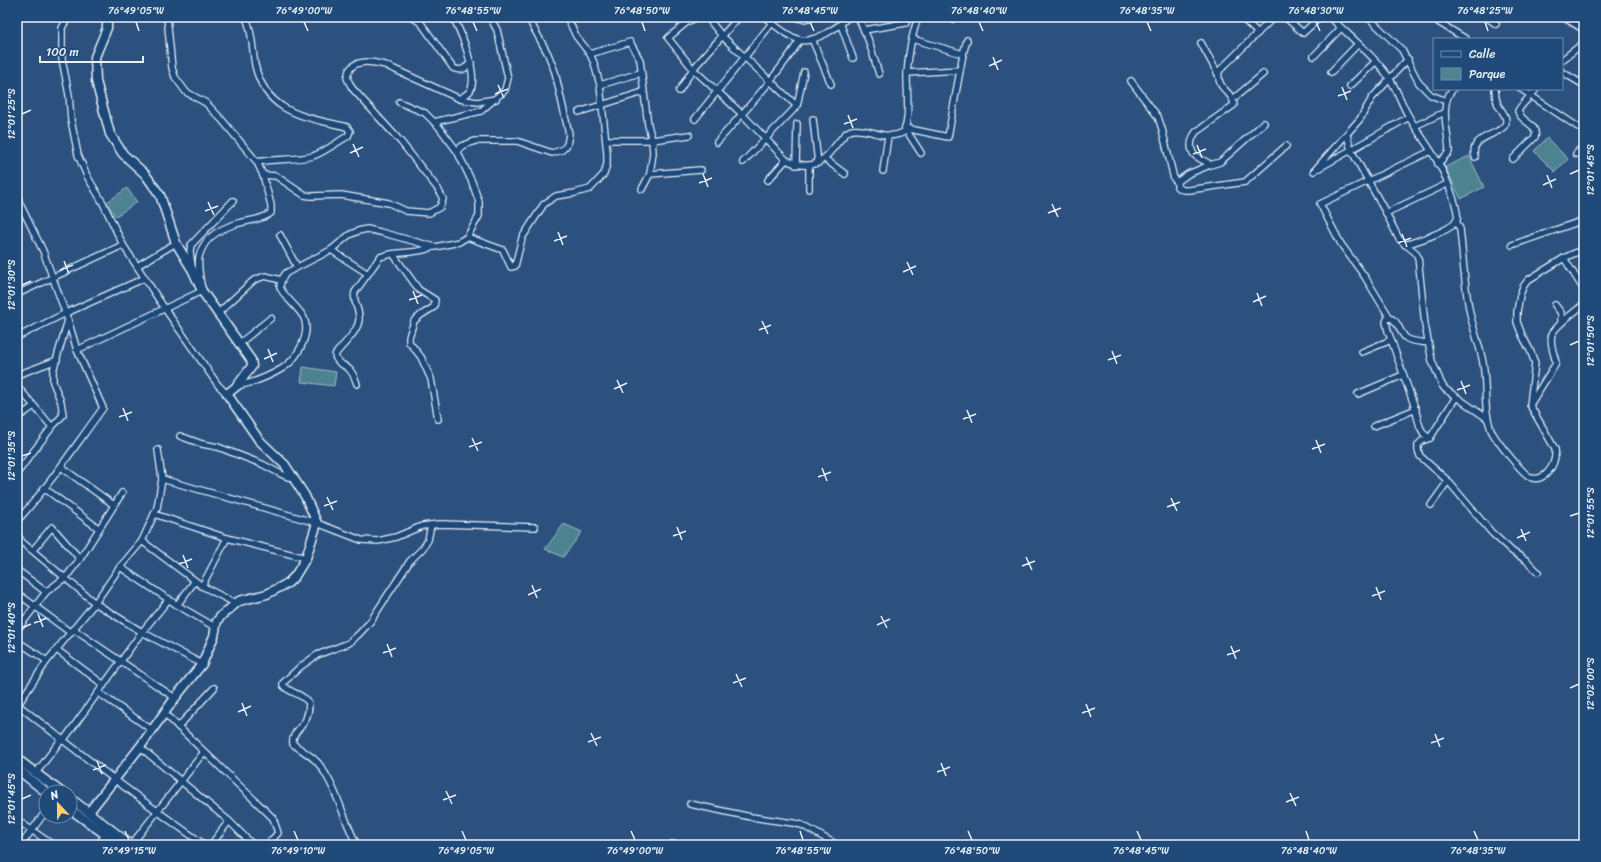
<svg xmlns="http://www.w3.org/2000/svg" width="1601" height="862" font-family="Sriracha,sans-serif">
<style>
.green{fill:#4e8390;stroke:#9bbac4}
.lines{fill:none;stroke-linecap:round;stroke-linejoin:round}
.street-casing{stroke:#e8f1f8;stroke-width:8}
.secondary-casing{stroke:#e8f1f8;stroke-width:11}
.street{stroke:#1f4a7a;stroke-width:5.5}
.secondary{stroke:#1f4a7a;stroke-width:8}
.ticks{fill:none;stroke:#e8f1f8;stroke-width:1.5}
.neatline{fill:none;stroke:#e8f1f8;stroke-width:1.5}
.ticks-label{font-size:10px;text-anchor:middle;fill:#e8f1f8}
</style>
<rect width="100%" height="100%" fill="#2d517f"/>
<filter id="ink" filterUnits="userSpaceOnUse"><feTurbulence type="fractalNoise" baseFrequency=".025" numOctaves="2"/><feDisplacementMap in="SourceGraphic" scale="8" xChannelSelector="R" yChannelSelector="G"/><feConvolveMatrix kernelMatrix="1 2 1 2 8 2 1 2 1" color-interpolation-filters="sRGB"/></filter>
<g filter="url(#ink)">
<!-- green -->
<g class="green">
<polygon points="1547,138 1568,159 1555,172 1534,151"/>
<polygon points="1469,156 1484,187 1461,199 1445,167"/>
<polygon points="127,188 137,202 116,216 106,203"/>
<polygon points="303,367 336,372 334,386 301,382"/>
<polygon points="564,524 582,532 563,557 545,549"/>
</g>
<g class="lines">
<defs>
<g id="street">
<polyline points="68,17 62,28 62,59 69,95 71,120 78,155 87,176 103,203 123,245 165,309 218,385 227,394"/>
<path d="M246,17C253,34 252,48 255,65C266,114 306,117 347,127L350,131L348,136C337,142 325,152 313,156C295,161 275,158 257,162"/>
<path d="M412,17L421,23L453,68C462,72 464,69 471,63"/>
<path d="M453,17C461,32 479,75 470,91C468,94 463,96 460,99"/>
<path d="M696,17L686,23L668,38L693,69L742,114L786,160C815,173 823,161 840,140C843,136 847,131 852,130C870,127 885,142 904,132C910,117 907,92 907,75C908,56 912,35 918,17"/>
<polyline points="707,17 722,36 797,106"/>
<path d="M765,17C775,26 786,35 799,40C813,44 839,27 848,17"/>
<polyline points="795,17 803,19 813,17"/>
<polyline points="858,17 868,39 879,74"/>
<polyline points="947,17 952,19"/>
<polyline points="1241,17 1258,33"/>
<polyline points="1285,17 1303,33 1320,17"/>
<path d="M1330,17C1349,36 1378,59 1391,81C1398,92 1402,105 1409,117C1419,134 1432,150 1441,168C1446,177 1460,212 1457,220C1452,231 1417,241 1405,245"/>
<polyline points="1368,17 1402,50 1419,83 1431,95 1446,101"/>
<polyline points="1430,17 1466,39"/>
<polyline points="1486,17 1496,24"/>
<polyline points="17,22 20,17"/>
<polyline points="841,25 853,58"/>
<polyline points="864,30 906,23"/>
<polyline points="812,39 831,84"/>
<polyline points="912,39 963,54"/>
<polyline points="1201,43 1218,74"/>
<polyline points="590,54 630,42 640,60 648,125 652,140 653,153 650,174 642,189"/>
<polyline points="1314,56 1341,28"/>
<polyline points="1562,60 1581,45 1584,40"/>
<polyline points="1331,72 1358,44"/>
<polyline points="1562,72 1584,85"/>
<polyline points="907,73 960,70"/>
<polyline points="1131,81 1158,117 1162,129 1174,179 1177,182"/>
<polyline points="600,85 640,73"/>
<polyline points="1350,86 1375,62"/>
<polyline points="17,89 17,189 19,202 43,251 68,320 53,371 53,382 61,402 63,415 52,427 17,473"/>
<polyline points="1521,89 1584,131"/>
<polyline points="679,91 693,69 739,17"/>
<polyline points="1233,99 1263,74"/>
<polyline points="579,112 643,92"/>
<polyline points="695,119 772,23"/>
<polyline points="813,119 818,163"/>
<polyline points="434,122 481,111 505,90 508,78 497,30 490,17"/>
<path d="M1264,123L1227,156L1220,162L1210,165C1207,161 1203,161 1199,158C1188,153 1190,140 1196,132L1234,105C1233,90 1216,91 1219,71L1274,17"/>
<polyline points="1415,126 1445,112"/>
<polyline points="905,128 948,137 963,54 967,40"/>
<polyline points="905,128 921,153"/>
<polyline points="1347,135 1351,150 1386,213 1399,239 1415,252 1418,257 1425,325 1432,361 1442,385 1445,389 1488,419"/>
<polyline points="606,140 652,140 689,135"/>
<path d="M717,142C746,110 776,77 800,40"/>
<polyline points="457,151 462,146 475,141 517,141 552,153 562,150 567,145 569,134 555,72 548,54 532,25 530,17"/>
<polyline points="1576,154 1584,145"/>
<path d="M1475,157C1468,134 1504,136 1506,122C1507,116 1501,110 1498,105C1496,100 1495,94 1495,89"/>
<polyline points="825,159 845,174"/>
<path d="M1513,159L1535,137C1538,123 1521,123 1518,111C1522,103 1531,97 1536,89"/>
<polyline points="743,162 797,106 804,72"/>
<path d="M1438,164L1449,152C1449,133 1438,105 1453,89"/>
<polyline points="796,165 797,124"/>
<polyline points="1210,165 1188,174 1177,182 1177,187 1183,190 1189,190 1245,182 1286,146"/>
<polyline points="809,166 809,189"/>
<polyline points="1319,168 1409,117"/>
<polyline points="883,171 888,136"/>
<polyline points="1314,171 1360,119 1372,98 1408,59"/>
<polyline points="650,174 701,170"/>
<path d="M263,175L276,176L304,195L311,196L341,195L389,203L406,211L429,213L440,207L443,199L438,189L401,142L352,88L347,78C348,76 348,71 350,69C357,58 375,63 385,65L460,99L477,102L496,99"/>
<polyline points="768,180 786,160"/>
<polyline points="1386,213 1447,184"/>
<path d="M1456,221L1460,229C1463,255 1464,282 1469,308C1472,327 1480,345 1483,363C1487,386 1483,408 1491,430C1495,439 1523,475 1532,478C1538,480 1545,476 1548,472C1554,465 1556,458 1555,449L1530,405L1535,363L1530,350L1522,335L1517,322V312L1520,295L1523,287L1528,280L1564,258L1584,249"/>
<polyline points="280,235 297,267"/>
<polyline points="467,237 503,250 511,267 515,266 522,238 544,204 556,196 575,193 590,189 604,174 607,164 607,153 600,85 594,63 590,54 576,36 567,17"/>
<polyline points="1512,245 1584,220"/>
<polyline points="331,250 368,274"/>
<polyline points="393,254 419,290 435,300 434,307 421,315 414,321 409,337 409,342 421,357 431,379 438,419"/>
<polyline points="1564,258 1584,290"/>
<polyline points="137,266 176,243"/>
<polyline points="192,267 190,251 191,245 233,201"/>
<polyline points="17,294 123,245"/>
<polyline points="1555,305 1561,313 1561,323"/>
<polyline points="217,314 254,280 265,276 281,280"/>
<polyline points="1390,318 1365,277 1341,244 1320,204 1431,151"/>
<polyline points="17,337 66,313 145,278"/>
<polyline points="240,343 271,318"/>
<path d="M1428,343C1422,342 1411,342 1406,338C1399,332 1399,321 1390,318L1387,319L1386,322L1388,331L1414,405L1420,427L1424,434L1430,438"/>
<path d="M77,350L202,291C201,282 197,266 199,257C203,239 219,229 236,224C248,220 260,221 271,213V205L263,175L257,162L222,120L206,103L186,92L175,77L172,68L167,17"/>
<polyline points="1362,352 1391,340"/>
<polyline points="17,375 57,360"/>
<path d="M357,384C355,378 353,373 349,369C343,364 336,363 335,355C342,345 359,331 359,319C360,309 352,302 355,292L380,257C397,250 416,255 433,247"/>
<polyline points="17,386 52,427"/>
<path d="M237,386C253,383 268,377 283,368C297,359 311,335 304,318C300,309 281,294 280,287C280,282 283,277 286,273L331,250L349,235L358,231L367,229L380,232L435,247L459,242L467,237L479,216V202L472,182L457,151L439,127L425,113L399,102"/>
<polyline points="1358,394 1403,375"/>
<polyline points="1456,397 1430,438 1422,441 1418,445 1418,450 1420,456 1448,481 1492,533 1513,552 1526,560 1538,572"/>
<path d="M1531,403L1555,365L1556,362C1554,355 1549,342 1552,334C1557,324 1575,312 1584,304"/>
<polyline points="17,418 34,406"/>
<polyline points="1374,426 1416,409"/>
<polyline points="180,436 202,444 218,447 262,464 281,474 288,477 292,476"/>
<polyline points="17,459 21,468"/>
<polyline points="61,467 114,505"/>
<polyline points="162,479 317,523 361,540 378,541 396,537 422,526 440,524 535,527"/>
<polyline points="44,488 98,528"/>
<polyline points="1431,505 1448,481"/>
<polyline points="154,514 227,538 306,558"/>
<path d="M17,521C49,486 75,446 103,408L77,350L68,320"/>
<polyline points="17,534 22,542 95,603 142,632 202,664"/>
<polyline points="142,541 202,586 235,603"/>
<polyline points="33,550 52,527 80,559"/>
<polyline points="120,567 177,605 215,627"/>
<polyline points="17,570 46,592"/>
<polyline points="202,586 227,538"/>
<polyline points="17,593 71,633"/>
<polyline points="177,605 195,581"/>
<polyline points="73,629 175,698"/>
<polyline points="17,630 46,592 66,577 80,559 122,493"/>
<polyline points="17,641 47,661"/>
<polyline points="57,650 104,685"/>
<polyline points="99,693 152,730"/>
<path d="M18,705C79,753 141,801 205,845"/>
<polyline points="17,706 47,661 95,603 120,567 142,541 157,508 162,479 158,450"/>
<polyline points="164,713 273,818 278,833 267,845"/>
<polyline points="178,727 214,688"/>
<polyline points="63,741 142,632 169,599"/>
<polyline points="140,747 229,821 253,845"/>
<polyline points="36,773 61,740"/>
<polyline points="690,804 751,817 793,823 802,825 837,845"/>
<polyline points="17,820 53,845"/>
<polyline points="672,844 676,845"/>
<polyline points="21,845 46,811"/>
<polyline points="98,845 107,832"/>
<polyline points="131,845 204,752"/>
<polyline points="211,845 229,821"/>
<path d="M357,845C343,819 337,787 318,763C311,755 301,750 293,744C291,733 302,728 306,719C308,714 309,708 309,703C301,692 290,694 283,685V683L300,667L317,655L349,643L359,634L370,622L410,561L423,548L428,540L431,525"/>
</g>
<g id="secondary">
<polyline points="1566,17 1584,28"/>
<polyline points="17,759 61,792"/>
<polyline points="17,769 46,792"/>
<polyline points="70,798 131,845"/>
<polyline points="70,809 120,845"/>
<polyline points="89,812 140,747 175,698 202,664 214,636 217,621 222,615 239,601 267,594 288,583 295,576 306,558 317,523 305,496 285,465 259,440 227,394 237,386 252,366 251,360 202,291 193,271 176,243 160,195 145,174 123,154 110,134 96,81 95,57 107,28 107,17"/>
</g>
</defs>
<!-- street casing -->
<use href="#street" class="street-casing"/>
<!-- secondary casing -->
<use href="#secondary" class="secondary-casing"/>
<!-- street -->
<use href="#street" class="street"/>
<!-- secondary -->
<use href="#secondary" class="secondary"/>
</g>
</g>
<!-- ticks -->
<path class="ticks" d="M136,22L139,31M304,22L308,31M473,22L477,31M642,22L645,31M810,22L814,31M979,22L983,31M1147,22L1151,31M1316,22L1320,31M1485,22L1488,31M993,57L998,70M989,66L1002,60M498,85L504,98M1342,87L1347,100M495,94L508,89M1338,96L1351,91M22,114L31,110M848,115L853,128M844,124L857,119M353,144L359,157M1197,145L1202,158M350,153L363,147M1193,154L1206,149M703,174L708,187M1570,174L1579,170M1547,175L1552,188M699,183L712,178M1543,185L1556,179M208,202L214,215M1052,204L1058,217M205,211L218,206M1048,213L1061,208M558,232L563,245M1402,234L1407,247M554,241L567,236M1398,243L1411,238M64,261L69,274M907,262L913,275M60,270L73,265M903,272L916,266M22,285L31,281M413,291L418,304M1257,293L1262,306M409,300L422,295M1253,302L1266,296M762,321L768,334M759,330L771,325M1570,345L1579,341M268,349L273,362M1112,351L1117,364M264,359L277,353M1108,360L1121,355M617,380L623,393M1461,381L1466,394M614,389L627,383M1457,390L1470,385M123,408L128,421M967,410L972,423M119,417L132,412M963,419L976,414M472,438L478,451M1316,440L1321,453M469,447L482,442M1312,449L1325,444M22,456L31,453M822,468L827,481M818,477L831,472M327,497L333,510M1171,498L1177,511M324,506L337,501M1167,507L1180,502M1570,516L1579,513M677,527L682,540M1521,529L1526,541M673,536L686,531M1517,538L1530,532M183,555L188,568M1026,557L1032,570M179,564L192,559M1022,566L1035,561M532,585L537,598M1376,587L1381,600M528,595L541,589M1372,596L1385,591M38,614L43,627M881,616L887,628M34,623L47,618M877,625L890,619M22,628L31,624M387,644L392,657M1231,646L1236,659M383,653L396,648M1227,655L1240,650M736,674L742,687M733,683L746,678M1570,688L1579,684M242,703L247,716M1086,704L1091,717M238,712L251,706M1082,713L1095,708M591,733L597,746M1435,734L1440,747M588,742L601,737M1431,743L1444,738M97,761L102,774M941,763L946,776M93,770L106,765M937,772L950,767M446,791L452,804M1290,793L1296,806M22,799L31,795M443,800L456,795M1286,802L1299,797M125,831L129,840M294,831L298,840M462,831L466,840M631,831L635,840M800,831L803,840M968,831L972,840M1137,831L1141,840M1306,831L1309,840M1474,831L1478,840"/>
<!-- margin -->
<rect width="1601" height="862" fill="none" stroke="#1f4a7a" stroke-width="44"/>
<!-- legend -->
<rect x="1433" y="38" width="130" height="52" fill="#1f4a7a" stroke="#6f8dac"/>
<rect x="1441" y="51" width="20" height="6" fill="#1f4a7a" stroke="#6f8dac"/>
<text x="1469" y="58" font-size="12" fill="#e8f1f8">Calle</text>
<rect x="1441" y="68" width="20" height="12" fill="#4e8390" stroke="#6f8dac"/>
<text x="1469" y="78" font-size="12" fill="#e8f1f8">Parque</text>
<!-- north arrow -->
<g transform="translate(58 804) rotate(338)"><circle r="19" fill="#1f4a7a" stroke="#6f8dac"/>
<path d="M0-3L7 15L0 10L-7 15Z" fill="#ffd166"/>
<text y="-6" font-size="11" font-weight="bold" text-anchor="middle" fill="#e8f1f8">N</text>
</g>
<!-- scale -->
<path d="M40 56v6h103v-6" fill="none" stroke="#e8f1f8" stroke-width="2"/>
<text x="46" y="56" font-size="12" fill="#e8f1f8" stroke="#1f4a7a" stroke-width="3" paint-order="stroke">100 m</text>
<rect x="22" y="22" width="1557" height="818" class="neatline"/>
<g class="ticks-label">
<text x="136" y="14">76°49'05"W</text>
<text x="304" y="14">76°49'00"W</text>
<text x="473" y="14">76°48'55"W</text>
<text x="642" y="14">76°48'50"W</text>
<text x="810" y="14">76°48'45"W</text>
<text x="979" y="14">76°48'40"W</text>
<text x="1147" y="14">76°48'35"W</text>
<text x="1316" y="14">76°48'30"W</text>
<text x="1485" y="14">76°48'25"W</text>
<text transform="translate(11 114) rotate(-90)" y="4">12°01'25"S</text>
<text transform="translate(1590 170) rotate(-90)" y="4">12°01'45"S</text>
<text transform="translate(11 285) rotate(-90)" y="4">12°01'30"S</text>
<text transform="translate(1590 341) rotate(-90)" y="4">12°01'50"S</text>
<text transform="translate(11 456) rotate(-90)" y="4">12°01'35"S</text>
<text transform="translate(1590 513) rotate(-90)" y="4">12°01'55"S</text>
<text transform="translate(11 628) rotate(-90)" y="4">12°01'40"S</text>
<text transform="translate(1590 684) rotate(-90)" y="4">12°02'00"S</text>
<text transform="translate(11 799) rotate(-90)" y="4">12°01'45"S</text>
<text x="129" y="854">76°49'15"W</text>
<text x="298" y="854">76°49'10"W</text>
<text x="466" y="854">76°49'05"W</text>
<text x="635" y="854">76°49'00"W</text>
<text x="803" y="854">76°48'55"W</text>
<text x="972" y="854">76°48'50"W</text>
<text x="1141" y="854">76°48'45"W</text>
<text x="1309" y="854">76°48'40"W</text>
<text x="1478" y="854">76°48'35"W</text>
</g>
</svg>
